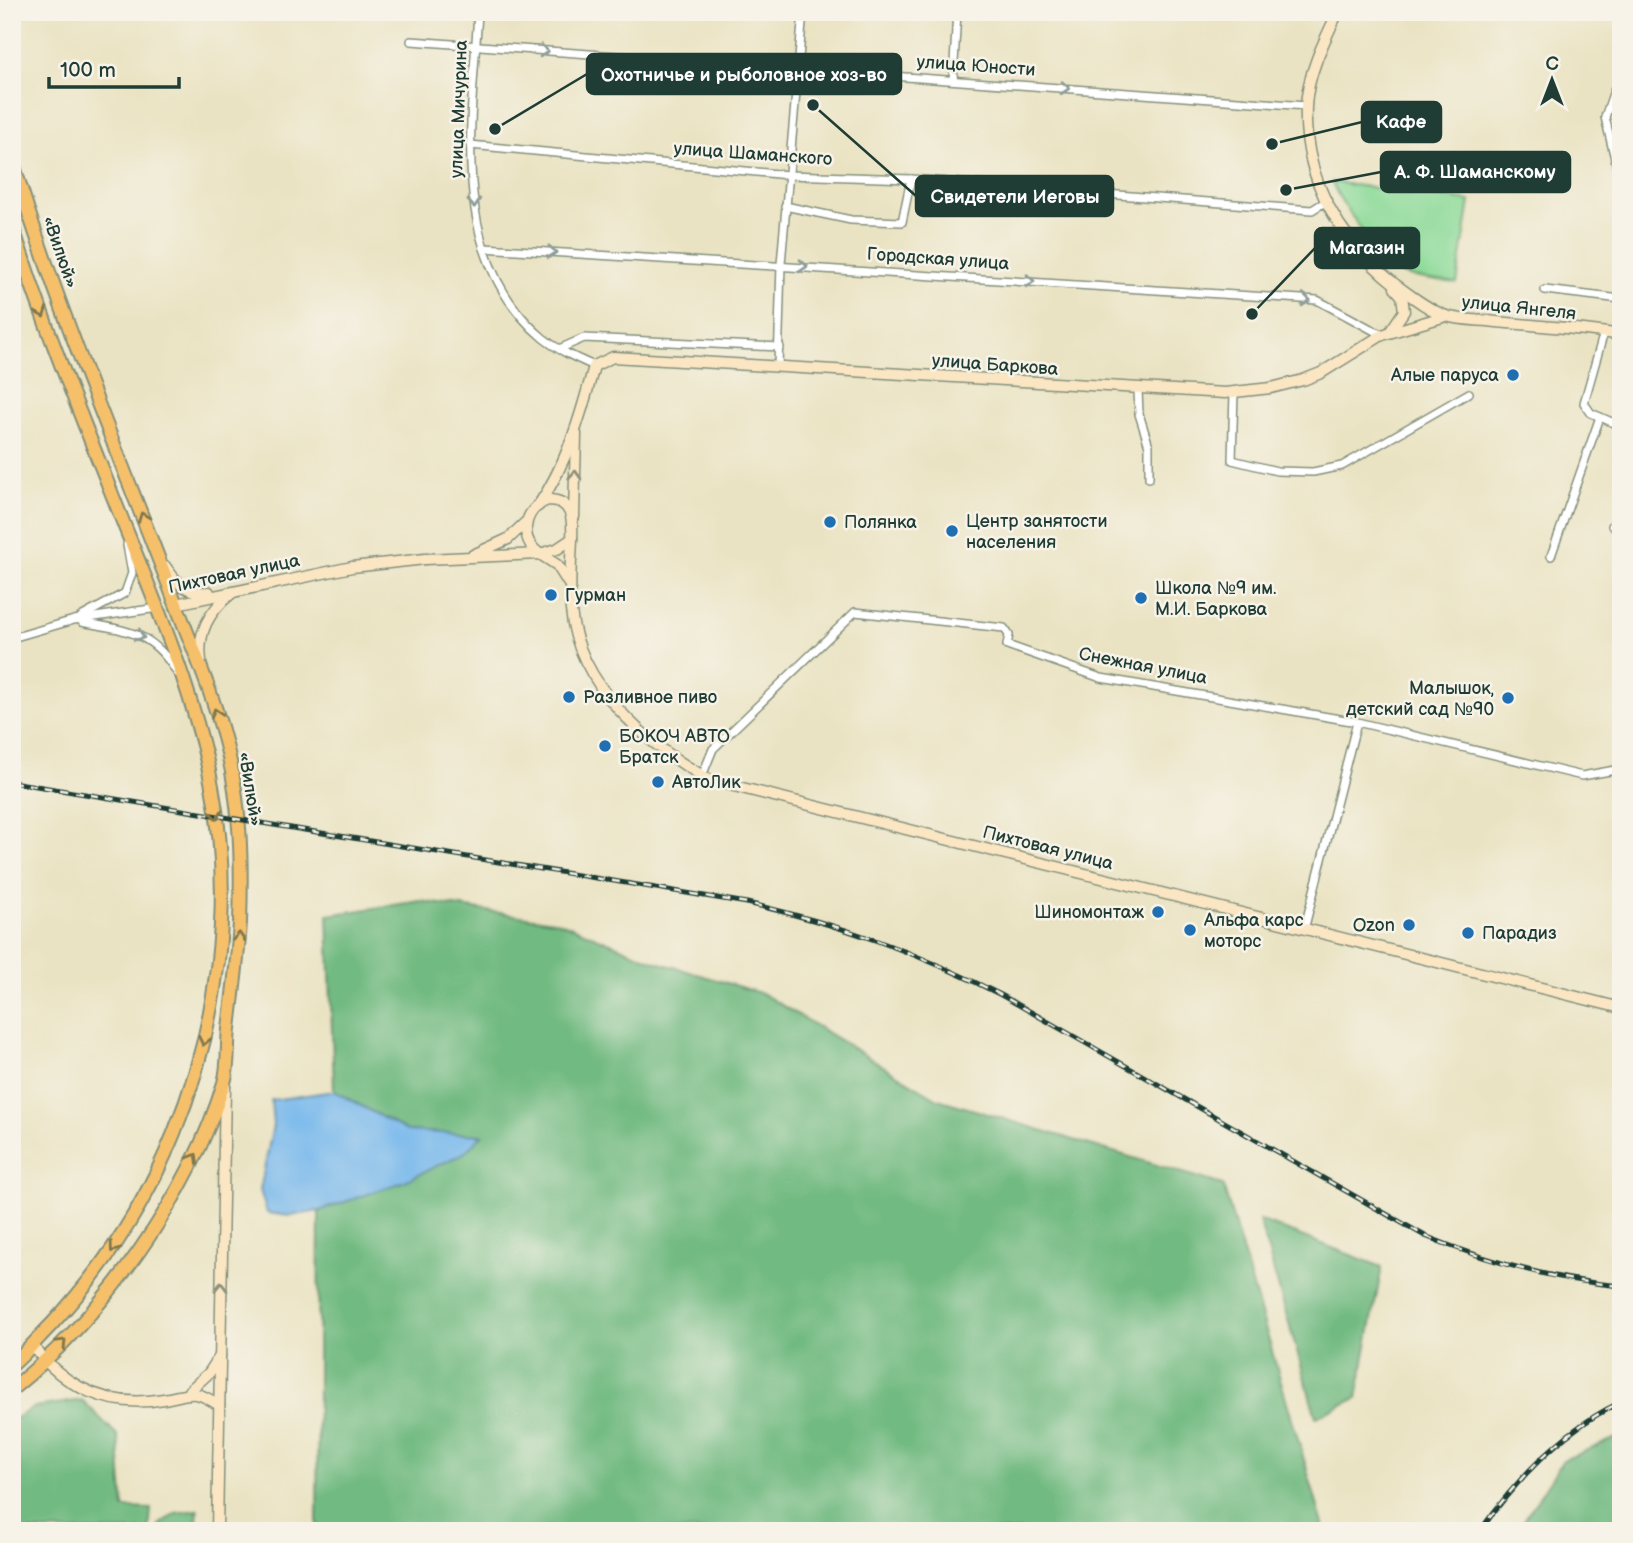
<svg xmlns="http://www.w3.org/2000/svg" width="1633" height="1543" font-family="'Balsamiq Sans',sans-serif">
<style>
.green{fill:#8cda99;stroke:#568c66;stroke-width:2}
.forest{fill:#71ba81;stroke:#487c5a;stroke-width:2}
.water{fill:#77b8ec;stroke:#4b7a90;stroke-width:2}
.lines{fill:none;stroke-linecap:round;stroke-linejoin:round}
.street-casing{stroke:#84907c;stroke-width:10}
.secondary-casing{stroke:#84907c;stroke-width:13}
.highway-casing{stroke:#84907c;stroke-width:16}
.street{stroke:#fff;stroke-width:7}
.secondary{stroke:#fbe6c4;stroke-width:10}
.highway{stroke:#f6c06b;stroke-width:12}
.rail-casing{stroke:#1f3d34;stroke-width:5}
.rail{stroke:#f7f3e8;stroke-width:2.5;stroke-dasharray:8;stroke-linecap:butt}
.oneway{stroke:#8f9e9a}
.oneway2{stroke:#80784d}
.oneway3{stroke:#8d927c}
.poi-dot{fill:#1f6fb2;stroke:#f7f3e8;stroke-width:2.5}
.labels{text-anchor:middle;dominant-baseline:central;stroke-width:5;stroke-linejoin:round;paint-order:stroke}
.street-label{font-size:18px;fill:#1f3d34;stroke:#f7f3e8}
.poi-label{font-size:18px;fill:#1f3d34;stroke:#f7f3e8;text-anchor:start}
.leader{fill:none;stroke:#1f3d34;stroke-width:2.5}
.callout-dot{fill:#1f3d34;stroke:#f7f3e8;stroke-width:2.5}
.callout{fill:#1f3d34;stroke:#1f3d34;stroke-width:2.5}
.callout-label{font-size:19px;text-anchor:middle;font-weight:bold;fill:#fff}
</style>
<rect width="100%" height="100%" fill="#f7f3e8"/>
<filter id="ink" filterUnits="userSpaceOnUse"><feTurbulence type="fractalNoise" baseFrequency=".0143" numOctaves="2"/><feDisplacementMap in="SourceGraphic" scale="14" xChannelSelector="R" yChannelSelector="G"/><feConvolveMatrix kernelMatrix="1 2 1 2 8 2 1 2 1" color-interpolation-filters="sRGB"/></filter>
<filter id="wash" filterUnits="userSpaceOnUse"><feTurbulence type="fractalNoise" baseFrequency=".00686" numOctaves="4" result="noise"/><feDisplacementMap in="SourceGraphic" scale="28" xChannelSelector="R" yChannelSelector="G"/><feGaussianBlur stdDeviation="1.57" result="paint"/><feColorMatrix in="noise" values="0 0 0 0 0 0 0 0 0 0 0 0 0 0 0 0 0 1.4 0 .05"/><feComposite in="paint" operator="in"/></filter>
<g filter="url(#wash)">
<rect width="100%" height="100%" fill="#eae3c3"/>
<!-- green -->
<path class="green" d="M1332,182L1470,201L1457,283C1444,281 1408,279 1399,272C1382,260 1339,202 1332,182Z"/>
<!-- forest -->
<g class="forest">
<polygon points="420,901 560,922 654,961 763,994 938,1099 1223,1185 1325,1531 317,1531 319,1211 405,1181 481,1136 407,1131 334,1091 328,915"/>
<polygon points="1259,1220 1382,1267 1357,1398 1316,1417"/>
<polygon points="82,1400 118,1436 124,1508 151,1509 149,1531 12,1531 12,1420 35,1407"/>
<polygon points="1621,1436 1621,1531 1517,1531 1563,1460"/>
<polygon points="198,1510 196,1531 159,1531 159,1525 175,1513"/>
</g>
<!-- water -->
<polygon class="water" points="334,1091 407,1131 482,1135 464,1153 405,1181 319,1211 290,1216 267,1213 260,1190 273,1125 271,1100"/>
</g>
<g filter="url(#ink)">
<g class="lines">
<defs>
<g id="street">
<path d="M478,12C472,121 447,258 543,338C558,350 576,358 594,366"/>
<polyline points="411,41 1306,106"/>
<polyline points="1621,70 1605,117 1621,184"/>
<polyline points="953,80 957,12"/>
<polyline points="470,145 788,175 911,179 1312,210 1325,202"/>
<polyline points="785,206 851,220 902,222 911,179"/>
<polyline points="484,248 1317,300 1382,335"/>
<polyline points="1545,290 1621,299"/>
<polyline points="1604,332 1584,403 1591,413 1621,426"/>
<polyline points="559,349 584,338 780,347"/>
<polyline points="778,367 781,264 803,12"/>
<polyline points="1138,390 1139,414 1149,446 1149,478"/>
<polyline points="1234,393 1232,460 1277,471 1313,472 1342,466 1469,393"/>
<polyline points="1612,526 1621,510"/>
<polyline points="1551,556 1600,417"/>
<polyline points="81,617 125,593 132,573 127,545"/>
<path d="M82,622C126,631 152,630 177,673"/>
<polyline points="12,638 74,620 158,608"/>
<polyline points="702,776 713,749 855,612 1004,628 1009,635 1007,645 1101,678 1357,722 1582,776 1621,769"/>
<polyline points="1304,930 1357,722"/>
</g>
<g id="secondary">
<path d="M1338,12C1324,41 1307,75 1306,107C1303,180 1341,242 1396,285C1411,296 1429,310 1446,316C1459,320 1475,320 1488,321C1532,326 1577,327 1621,335"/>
<polyline points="1390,332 1404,311 1402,296 1395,288"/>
<path d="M548,500C573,500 573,520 572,539L557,549L540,554C518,539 523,509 548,500Z"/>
<path d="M538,506C567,464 581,415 594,366L613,357L1225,393L1271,388L1303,380L1321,373L1382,335L1446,316"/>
<polyline points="574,517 576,434"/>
<path d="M572,539C571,562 569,587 571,610C578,686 648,746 710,780L1621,1008"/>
<polyline points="473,555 508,539 525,523"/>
<path d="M165,566C176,583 188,594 209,592"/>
<polyline points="176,604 352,567 425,559 540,554 557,565 569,584"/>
<path d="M201,661C197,632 209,611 232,593"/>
<path d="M32,1345C65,1388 109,1409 164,1399C193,1394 192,1388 219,1405"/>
<polyline points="189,1391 209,1373 220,1356"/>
<polyline points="217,1531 225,1087"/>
</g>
<g id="highway">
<path d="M12,160C56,304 114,443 168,583C187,635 211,687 225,741C241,800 242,861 240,922C238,958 233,993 229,1029C227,1046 229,1066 224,1083C190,1195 104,1315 12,1389"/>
<path d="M12,225C44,327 86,428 125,527C158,609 196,699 212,786C234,902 218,1025 174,1133C145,1206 105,1267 51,1325C38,1338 26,1353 12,1365"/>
</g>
</defs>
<!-- street casing -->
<use href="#street" class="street-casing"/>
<!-- secondary casing -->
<use href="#secondary" class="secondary-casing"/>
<!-- highway casing -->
<use href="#highway" class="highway-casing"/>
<!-- street -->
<use href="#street" class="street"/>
<!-- secondary -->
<use href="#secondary" class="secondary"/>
<!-- highway -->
<use href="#highway" class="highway"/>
<defs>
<g id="rail">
<path d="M12,782L747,903C839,924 917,952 1001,995L1425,1236C1489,1262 1552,1280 1621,1286"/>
<path d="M1480,1531C1516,1480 1563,1429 1621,1402"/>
</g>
</defs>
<!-- rail casing -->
<use href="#rail" class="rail-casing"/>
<!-- rail -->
<use href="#rail" class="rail"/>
</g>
<!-- one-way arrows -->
<defs><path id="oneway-chevron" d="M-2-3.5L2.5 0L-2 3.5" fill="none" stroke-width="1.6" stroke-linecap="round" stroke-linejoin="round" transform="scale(1.75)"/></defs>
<g class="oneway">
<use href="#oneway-chevron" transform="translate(544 51) rotate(4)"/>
<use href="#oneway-chevron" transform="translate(1065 88) rotate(4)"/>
<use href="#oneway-chevron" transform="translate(474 203) rotate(85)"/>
<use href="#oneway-chevron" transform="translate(552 252) rotate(3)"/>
<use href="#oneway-chevron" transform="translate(803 266) rotate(4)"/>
<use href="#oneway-chevron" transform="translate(1030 281) rotate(4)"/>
<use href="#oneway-chevron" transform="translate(1306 300) rotate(5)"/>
<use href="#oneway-chevron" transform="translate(140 636) rotate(24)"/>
</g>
<g class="oneway2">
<use href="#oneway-chevron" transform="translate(42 313) rotate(69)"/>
<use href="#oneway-chevron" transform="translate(143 517) rotate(-111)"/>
<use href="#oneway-chevron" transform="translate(216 713) rotate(-109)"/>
<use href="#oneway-chevron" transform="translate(216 815) rotate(83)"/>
<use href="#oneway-chevron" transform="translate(239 937) rotate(-87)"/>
<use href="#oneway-chevron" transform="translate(204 1041) rotate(102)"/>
<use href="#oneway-chevron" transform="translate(194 1158) rotate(-60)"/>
<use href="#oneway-chevron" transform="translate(114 1248) rotate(126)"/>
<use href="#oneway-chevron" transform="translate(62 1343) rotate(-46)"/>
</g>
<g class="oneway3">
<use href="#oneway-chevron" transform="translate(575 475) rotate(-87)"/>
<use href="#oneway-chevron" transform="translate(221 1287) rotate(-89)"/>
</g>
</g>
<!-- markers -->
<g class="poi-dot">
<circle cx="1513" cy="375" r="7"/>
<circle cx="830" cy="522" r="7"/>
<circle cx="952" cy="531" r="7"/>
<circle cx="551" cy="595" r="7"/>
<circle cx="1141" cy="598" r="7"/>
<circle cx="569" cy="697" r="7"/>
<circle cx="1508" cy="698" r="7"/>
<circle cx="605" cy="746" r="7"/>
<circle cx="658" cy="782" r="7"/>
<circle cx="1158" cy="912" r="7"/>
<circle cx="1409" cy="925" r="7"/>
<circle cx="1190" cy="930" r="7"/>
<circle cx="1468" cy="933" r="7"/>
</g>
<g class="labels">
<!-- street labels -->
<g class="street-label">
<text transform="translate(976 66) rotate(4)">улица Юности</text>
<text transform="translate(459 109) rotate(-88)">улица Мичурина</text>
<text transform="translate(753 154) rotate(4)">улица Шаманского</text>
<text transform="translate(60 252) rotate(71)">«Вилюй»</text>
<text transform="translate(938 259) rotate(4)">Городская улица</text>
<text transform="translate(1519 308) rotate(6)">улица Янгеля</text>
<text transform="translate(995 365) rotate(4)">улица Баркова</text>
<text transform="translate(234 574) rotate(-12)">Пихтовая улица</text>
<text transform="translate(1143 666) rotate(11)">Снежная улица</text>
<text transform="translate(250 789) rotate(81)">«Вилюй»</text>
<text transform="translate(1048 848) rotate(14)">Пихтовая улица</text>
</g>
<!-- poi labels -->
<g class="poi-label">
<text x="1499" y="375" text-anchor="end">Алые паруса</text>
<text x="966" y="521">Центр занятости<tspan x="966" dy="21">населения</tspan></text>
<text x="844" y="522">Полянка</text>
<text x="1155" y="588">Школа №9 им.<tspan x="1155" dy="21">М.И. Баркова</tspan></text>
<text x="565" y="595">Гурман</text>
<text x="1494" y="688" text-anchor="end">Малышок,<tspan x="1494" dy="21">детский сад №90</tspan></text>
<text x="583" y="697">Разливное пиво</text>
<text x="619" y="736">БОКОЧ АВТО<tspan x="619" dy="21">Братск</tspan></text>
<text x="672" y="782">АвтоЛик</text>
<text x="1144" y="912" text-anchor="end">Шиномонтаж</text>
<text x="1204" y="920">Альфа карс<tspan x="1204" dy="21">моторс</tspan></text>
<text x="1395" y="925" text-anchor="end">Ozon</text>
<text x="1482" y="933">Парадиз</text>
</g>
</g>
<!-- callouts -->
<path class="leader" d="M495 129L587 74M1272 144L1362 122M1286 190L1381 172M813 105L916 196M1252 314L1315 248"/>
<g class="callout-dot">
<circle cx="495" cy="129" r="7"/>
<circle cx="1272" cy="144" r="7"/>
<circle cx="1286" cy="190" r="7"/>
<circle cx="813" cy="105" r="7"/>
<circle cx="1252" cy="314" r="7"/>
</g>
<g class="callout">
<rect x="587" y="54" width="314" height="40" rx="7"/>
<rect x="1362" y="102" width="79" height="40" rx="7"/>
<rect x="1381" y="152" width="189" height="40" rx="7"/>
<rect x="916" y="176" width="197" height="40" rx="7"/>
<rect x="1315" y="228" width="104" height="40" rx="7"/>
</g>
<g class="callout-label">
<text x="744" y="81">Охотничье и рыболовное хоз-во</text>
<text x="1401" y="128">Кафе</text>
<text x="1475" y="178">А. Ф. Шаманскому</text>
<text x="1015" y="203">Свидетели Иеговы</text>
<text x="1367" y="254">Магазин</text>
</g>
<!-- margin -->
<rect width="1633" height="1543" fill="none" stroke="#f7f3e8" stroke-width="42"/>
<!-- north arrow -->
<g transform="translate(1552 80)" stroke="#f7f3e8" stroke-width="5" paint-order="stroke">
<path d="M0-5L12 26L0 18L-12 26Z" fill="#1f3d34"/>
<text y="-10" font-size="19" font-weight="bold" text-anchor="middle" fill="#1f3d34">С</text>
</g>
<!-- scale -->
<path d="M49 77v10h130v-10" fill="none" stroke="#1f3d34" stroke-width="3.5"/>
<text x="60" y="77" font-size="21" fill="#1f3d34" stroke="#f7f3e8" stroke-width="5" paint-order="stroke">100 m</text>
</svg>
